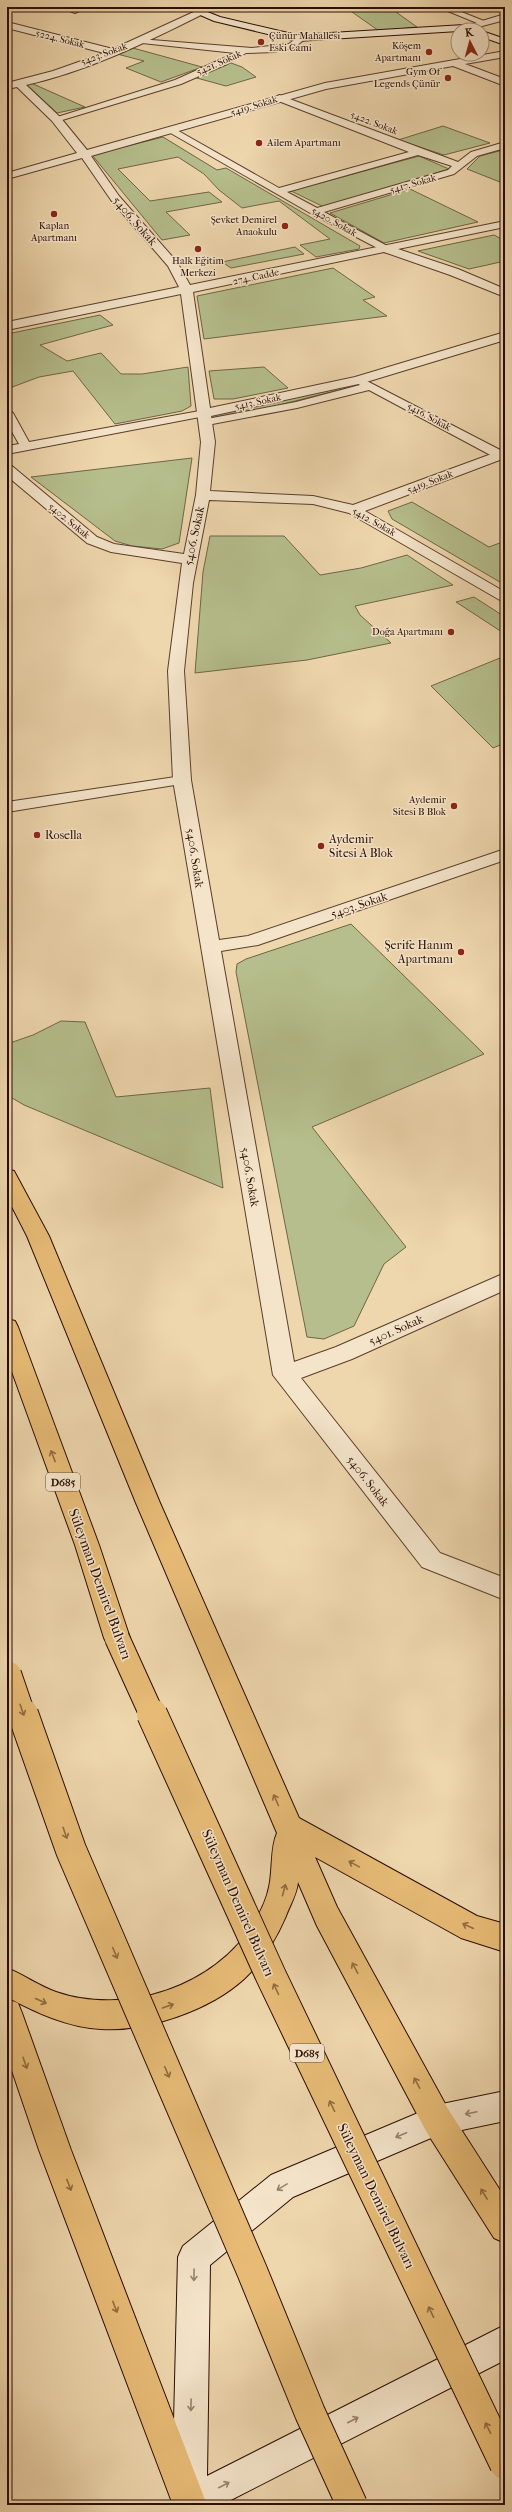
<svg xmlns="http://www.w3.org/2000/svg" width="512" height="2512" font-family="'IM FELL French Canon',serif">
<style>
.green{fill:#b5be8c;stroke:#706546}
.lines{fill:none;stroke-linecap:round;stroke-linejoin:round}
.lane-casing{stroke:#5b3e2b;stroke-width:2}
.street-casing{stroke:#5b3e2b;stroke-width:2}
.secondary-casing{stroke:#2a0c00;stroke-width:2}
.highway-casing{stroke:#2a0c00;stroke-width:2}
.lane{fill:#f4e4ca;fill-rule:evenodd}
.street{fill:#f4e4ca;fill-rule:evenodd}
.secondary{fill:#f4e4ca;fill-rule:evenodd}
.highway{fill:#e7bb76;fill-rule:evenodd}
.highway-bridge-far1-casing{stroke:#2a0c00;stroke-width:26;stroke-linecap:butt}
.highway-bridge-casing{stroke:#2a0c00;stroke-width:32;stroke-linecap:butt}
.highway-bridge-far1{stroke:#e7bb76;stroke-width:24}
.highway-bridge{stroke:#e7bb76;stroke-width:30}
.oneway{stroke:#926c41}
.oneway2{stroke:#99836f}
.poi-dot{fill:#8f2418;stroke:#f4e4ca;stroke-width:1.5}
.labels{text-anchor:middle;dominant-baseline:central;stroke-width:3;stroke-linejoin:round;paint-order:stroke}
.far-poi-label{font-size:10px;fill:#2a0c00;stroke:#f4e4ca;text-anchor:end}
.far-street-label{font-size:10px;fill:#2a0c00;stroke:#f4e4ca}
.shield{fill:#f4e4ca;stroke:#674d3d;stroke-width:1}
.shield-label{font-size:11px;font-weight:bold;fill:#2a0c00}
.street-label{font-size:12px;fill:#2a0c00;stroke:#f4e4ca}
.poi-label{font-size:12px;fill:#2a0c00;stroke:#f4e4ca;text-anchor:start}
.near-street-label{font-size:14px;fill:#2a0c00;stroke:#f4e4ca}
</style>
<rect width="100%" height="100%" fill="#eed6ad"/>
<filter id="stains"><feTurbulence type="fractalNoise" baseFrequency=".005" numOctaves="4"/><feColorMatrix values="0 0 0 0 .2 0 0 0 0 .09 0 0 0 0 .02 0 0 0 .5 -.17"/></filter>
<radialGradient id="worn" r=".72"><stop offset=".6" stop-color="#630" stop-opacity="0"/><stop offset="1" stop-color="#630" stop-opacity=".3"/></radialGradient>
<!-- green -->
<g class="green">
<polygon points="345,7 432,7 396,12 417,27 379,31"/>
<polygon points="133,48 202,67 161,82 126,68 144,61 117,54"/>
<polygon points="231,63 242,67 256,77 226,86 193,77"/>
<polygon points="31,83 85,107 57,113 27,85"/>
<polygon points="443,126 490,143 444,155 398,140"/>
<polygon points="163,137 217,170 226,168 360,246 359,249 316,257 300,245 330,239 279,201 242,208 219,190 204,174 178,157 118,169 150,201 209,192 222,202 166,212 190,235 162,240 92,155"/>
<polygon points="503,150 505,151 505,184 467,169 480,156"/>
<polygon points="419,156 449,169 324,207 291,191"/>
<polygon points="410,189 478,222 384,243 330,213"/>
<polygon points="494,235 505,241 505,261 469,269 418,251"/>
<polygon points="295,247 304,254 231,268 222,262"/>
<polygon points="333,268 375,297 363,300 387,316 204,339 197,296"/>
<polygon points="100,315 113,325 40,345 67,361 101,353 121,374 142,374 188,367 191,406 182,411 115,424 73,371 39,377 7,389 7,334"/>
<polygon points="264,367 288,388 233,399 214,399 209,371"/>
<polygon points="356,383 359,385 259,410 214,418 213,415"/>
<polygon points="192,458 179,543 162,549 132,546 115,541 31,477"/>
<polygon points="412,502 489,547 505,541 505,585 392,519 388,511"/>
<polygon points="210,536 284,536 320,575 361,568 407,555 453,585 355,606 360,615 391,643 307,660 195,673 203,572"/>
<polygon points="474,597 505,617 505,634 456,602"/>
<polygon points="505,656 505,743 493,748 431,686"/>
<polygon points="351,924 484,1054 312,1127 406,1247 384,1264 354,1326 324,1339 307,1337 236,972 237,964 246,959"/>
<polygon points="61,1021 85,1022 116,1097 210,1088 223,1188 24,1105 7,1095 7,1044 33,1035"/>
</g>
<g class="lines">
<defs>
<g id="lane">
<polygon points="59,7 71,7 79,11 75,13"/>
<polygon points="438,7 449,7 489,23 482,25"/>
<polygon points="299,36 306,38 295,47 274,52 246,53 227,64 181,84 59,121 51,119 175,80 235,53 142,43 139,43 139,39 252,48 289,44"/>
<path d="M279,95L458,162L471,152L505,142V148L477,156L454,174L324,212L391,248V252L387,253L312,214L167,131L175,129L279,188L409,152L276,100L275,98ZM418,155L452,166L448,170L317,208L287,192Z"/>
<polygon points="359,377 504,452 505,456 496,458 369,390 297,408 207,425 201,422 207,419 296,402 360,385 353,380"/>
<polygon points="7,410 13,413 29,442 205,410 211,413 205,416 7,454 7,446 19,444 7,423"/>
<polygon points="182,776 189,780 187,783 7,812 7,802"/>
</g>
<g id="street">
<path d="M198,10L201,11V15C145,43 88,71 26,85L60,117L87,150L325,83L505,51V57L465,64L505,79V86L453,66L326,89L91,156L119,196L177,262L190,285L505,221V227L398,249L458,269L505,289V297L450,275L384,252L193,292L210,408L355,377L505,332V340L363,383L211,416L215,442L210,491L313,496L353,505L505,449V458L365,511L505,592V603L349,513L313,504L209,500L193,583L184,671L191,780L219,940L248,936L505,849V860L258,945L221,951L294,1362L336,1347L505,1273V1290L352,1359L301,1378L440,1553L505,1578V1600L422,1567L273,1375L173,780L168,671L182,563L111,552L87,543L7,476V465L12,466L97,537L114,544L184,554L196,495L201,442L181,294L7,330V322L179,287L168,266L111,200L82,158L7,179V173L77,153L52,121L17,87L7,89V83L53,71L104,53L7,28V22L113,49Z"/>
<polygon points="505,14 505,20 467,30 459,28"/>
</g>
<g id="secondary">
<polygon points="182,7 195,7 220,17 297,35 464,25 475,30 297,41 214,21"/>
<polygon points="482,31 505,39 505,45 482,37"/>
<polygon points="505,2091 505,2121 438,2135 293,2197 210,2265 207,2476 505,2325 505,2360 221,2505 172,2505 178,2257 183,2246 271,2175 437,2105"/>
</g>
<g id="highway">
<path d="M7,1169L14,1171L49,1236L160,1503L299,1818L477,1916L505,1924V1952L461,1938L315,1857L337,1907L448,2109L505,2198V2243L494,2238L426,2131L317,1926L298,1882C297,1894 290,1905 286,1916C276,1939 263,1961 244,1979C210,2010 147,2032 101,2029C67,2027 37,2013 7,1997V1968C24,1975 39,1986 56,1992C126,2016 215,1987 254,1923C260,1913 267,1898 269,1887C273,1870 270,1848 277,1833L136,1503L27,1236L7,1197Z"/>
<polygon points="7,1319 15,1321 18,1327 99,1545 130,1638 126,1646 117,1649 108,1646 104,1638 75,1545 7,1358"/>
<polygon points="7,1999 18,2003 22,2013 71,2150 207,2505 173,2505 39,2150 7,2056"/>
</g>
</defs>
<!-- lane casing -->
<use href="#lane" class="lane-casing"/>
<!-- street casing -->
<use href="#street" class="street-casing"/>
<!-- secondary casing -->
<use href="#secondary" class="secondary-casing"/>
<!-- highway casing -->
<use href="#highway" class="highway-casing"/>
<!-- lane -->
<use href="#lane" class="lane"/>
<!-- street -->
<use href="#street" class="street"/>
<!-- secondary -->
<use href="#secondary" class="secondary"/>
<!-- highway -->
<use href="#highway" class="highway"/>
<defs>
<g id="highway-bridge-far1">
<polyline points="117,1638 152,1715"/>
<polyline points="9,1674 23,1715"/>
</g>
<g id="highway-bridge">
<polyline points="23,1714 71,1850 252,2271 310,2413 352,2505"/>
<polyline points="152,1714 271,1976 505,2464"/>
</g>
</defs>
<!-- highway-bridge-far1 casing -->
<use href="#highway-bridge-far1" class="highway-bridge-far1-casing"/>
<!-- highway-bridge casing -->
<use href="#highway-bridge" class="highway-bridge-casing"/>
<!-- highway-bridge-far1 -->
<use href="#highway-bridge-far1" class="highway-bridge-far1"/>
<!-- highway-bridge -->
<use href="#highway-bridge" class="highway-bridge"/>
</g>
<!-- one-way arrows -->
<defs><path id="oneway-shaft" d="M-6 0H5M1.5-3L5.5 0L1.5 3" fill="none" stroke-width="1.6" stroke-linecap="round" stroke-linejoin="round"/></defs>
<g class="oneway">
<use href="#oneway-shaft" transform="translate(53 1456) rotate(-111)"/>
<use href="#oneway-shaft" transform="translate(22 1710) rotate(71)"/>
<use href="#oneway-shaft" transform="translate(276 1800) rotate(-114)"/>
<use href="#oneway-shaft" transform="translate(65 1833) rotate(71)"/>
<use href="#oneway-shaft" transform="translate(354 1864) rotate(-151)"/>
<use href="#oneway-shaft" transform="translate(284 1890) rotate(-75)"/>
<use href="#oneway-shaft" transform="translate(468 1926) rotate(-155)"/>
<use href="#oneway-shaft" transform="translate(115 1953) rotate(67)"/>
<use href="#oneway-shaft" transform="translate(355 1968) rotate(-118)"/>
<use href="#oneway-shaft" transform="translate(276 1989) rotate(-115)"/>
<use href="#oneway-shaft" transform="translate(41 2001) rotate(24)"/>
<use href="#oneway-shaft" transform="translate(168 2006) rotate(-19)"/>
<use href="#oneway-shaft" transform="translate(25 2063) rotate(71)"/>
<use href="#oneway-shaft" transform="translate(167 2072) rotate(67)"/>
<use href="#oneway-shaft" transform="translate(417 2083) rotate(-118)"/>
<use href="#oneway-shaft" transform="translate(332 2106) rotate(-116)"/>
<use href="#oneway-shaft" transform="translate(69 2185) rotate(69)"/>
<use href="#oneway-shaft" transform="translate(484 2194) rotate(-122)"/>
<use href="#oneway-shaft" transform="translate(115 2307) rotate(69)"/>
<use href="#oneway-shaft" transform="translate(431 2312) rotate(-116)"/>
<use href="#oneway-shaft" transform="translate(488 2428) rotate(-116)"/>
</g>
<g class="oneway2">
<use href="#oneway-shaft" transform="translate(471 2113) rotate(168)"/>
<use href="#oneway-shaft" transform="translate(401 2135) rotate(157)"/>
<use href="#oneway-shaft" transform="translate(282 2187) rotate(149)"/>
<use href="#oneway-shaft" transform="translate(194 2275) rotate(91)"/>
<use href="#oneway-shaft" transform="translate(191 2405) rotate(91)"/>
<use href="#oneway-shaft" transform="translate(353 2420) rotate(-27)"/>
<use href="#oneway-shaft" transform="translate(224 2485) rotate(-27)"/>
</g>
<!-- markers -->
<g class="poi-dot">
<circle cx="261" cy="42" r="4"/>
<circle cx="429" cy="52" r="4"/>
<circle cx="448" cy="78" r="4"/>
<circle cx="259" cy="143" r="4"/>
<circle cx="54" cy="214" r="4"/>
<circle cx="285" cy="226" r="4"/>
<circle cx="198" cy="249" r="4"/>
<circle cx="451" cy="632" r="4"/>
<circle cx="454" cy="806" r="4"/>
<circle cx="37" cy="835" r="4"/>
<circle cx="321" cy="846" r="4"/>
<circle cx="461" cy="952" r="4"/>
</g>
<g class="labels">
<!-- far-poi labels -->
<g class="far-poi-label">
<text x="269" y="36" text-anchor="start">Çünür Mahallesi<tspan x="269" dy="12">Eski Cami</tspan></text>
<text x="421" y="46">Köşem<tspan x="421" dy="12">Apartmanı</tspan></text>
<text x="440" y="72">Gym Of<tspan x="440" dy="12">Legends Çünür</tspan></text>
<text x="267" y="143" text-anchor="start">Ailem Apartmanı</text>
<text x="277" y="220">Şevket Demirel<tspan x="277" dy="12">Anaokulu</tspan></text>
<text x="54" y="226" text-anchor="middle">Kaplan<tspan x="54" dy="12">Apartmanı</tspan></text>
<text x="198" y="261" text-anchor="middle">Halk Eğitim<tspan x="198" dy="12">Merkezi</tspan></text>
<text x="443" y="632">Doğa Apartmanı</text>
<text x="446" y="800">Aydemir<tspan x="446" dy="12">Sitesi B Blok</tspan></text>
</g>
<!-- far-street labels -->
<g class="far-street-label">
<text transform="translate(60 39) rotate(14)">5224. Sokak</text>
<text transform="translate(104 54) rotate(-20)">5423. Sokak</text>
<text transform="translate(219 63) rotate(-24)">5421. Sokak</text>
<text transform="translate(254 106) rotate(-17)">5419. Sokak</text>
<text transform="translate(374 123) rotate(21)">5422. Sokak</text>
<text transform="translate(413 184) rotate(-16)">5417. Sokak</text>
<text transform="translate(334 222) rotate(29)">5420. Sokak</text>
<text transform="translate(256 277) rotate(-12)">274. Cadde</text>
<text transform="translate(258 402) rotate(-12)">5413. Sokak</text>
<text transform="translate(429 417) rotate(28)">5416. Sokak</text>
<text transform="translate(430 482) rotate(-21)">5419. Sokak</text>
<text transform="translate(69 521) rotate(39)">5402. Sokak</text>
<text transform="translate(374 522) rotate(29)">5412. Sokak</text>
</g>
<!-- shield labels -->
<g class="shield">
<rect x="46" y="1473" width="34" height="18" rx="3"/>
<rect x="290" y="2044" width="34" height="18" rx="3"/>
</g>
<g class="shield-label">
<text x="63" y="1482">D685</text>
<text x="307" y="2053">D685</text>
</g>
<!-- street labels -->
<g class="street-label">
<text transform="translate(135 221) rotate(49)">5406. Sokak</text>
<text transform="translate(194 536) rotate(-78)">5406. Sokak</text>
<text transform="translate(195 858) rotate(81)">5406. Sokak</text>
<text transform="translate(359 905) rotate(-19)">5403. Sokak</text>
<text transform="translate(250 1177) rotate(80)">5406. Sokak</text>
<text transform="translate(396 1330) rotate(-24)">5401. Sokak</text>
<text transform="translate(368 1481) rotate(52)">5406. Sokak</text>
</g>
<!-- poi labels -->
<g class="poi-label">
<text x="45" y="835">Rosella</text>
<text x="329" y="839">Aydemir<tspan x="329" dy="14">Sitesi A Blok</tspan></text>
<text x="453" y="945" text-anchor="end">Şerife Hanım<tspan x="453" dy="14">Apartmanı</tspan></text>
</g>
<!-- near-street labels -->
<g class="near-street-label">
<text transform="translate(100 1584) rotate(70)">Süleyman Demirel Bulvarı</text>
<text transform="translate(238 1903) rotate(66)">Süleyman Demirel Bulvarı</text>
<text transform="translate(376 2196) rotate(64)">Süleyman Demirel Bulvarı</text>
</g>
</g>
<!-- margin -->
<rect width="512" height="2512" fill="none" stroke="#eed6ad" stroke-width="24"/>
<rect x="8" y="8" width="496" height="2496" fill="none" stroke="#2a0c00" stroke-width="2"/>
<rect x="12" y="12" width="488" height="2488" fill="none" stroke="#2a0c00"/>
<!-- north arrow -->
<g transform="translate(470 42) rotate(354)"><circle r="19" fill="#f4e4ca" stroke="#a38e79"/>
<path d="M0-3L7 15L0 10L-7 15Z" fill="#8f2418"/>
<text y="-6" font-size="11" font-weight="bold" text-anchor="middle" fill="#2a0c00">K</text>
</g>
<rect width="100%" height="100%" filter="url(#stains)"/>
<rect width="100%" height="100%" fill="url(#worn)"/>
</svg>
